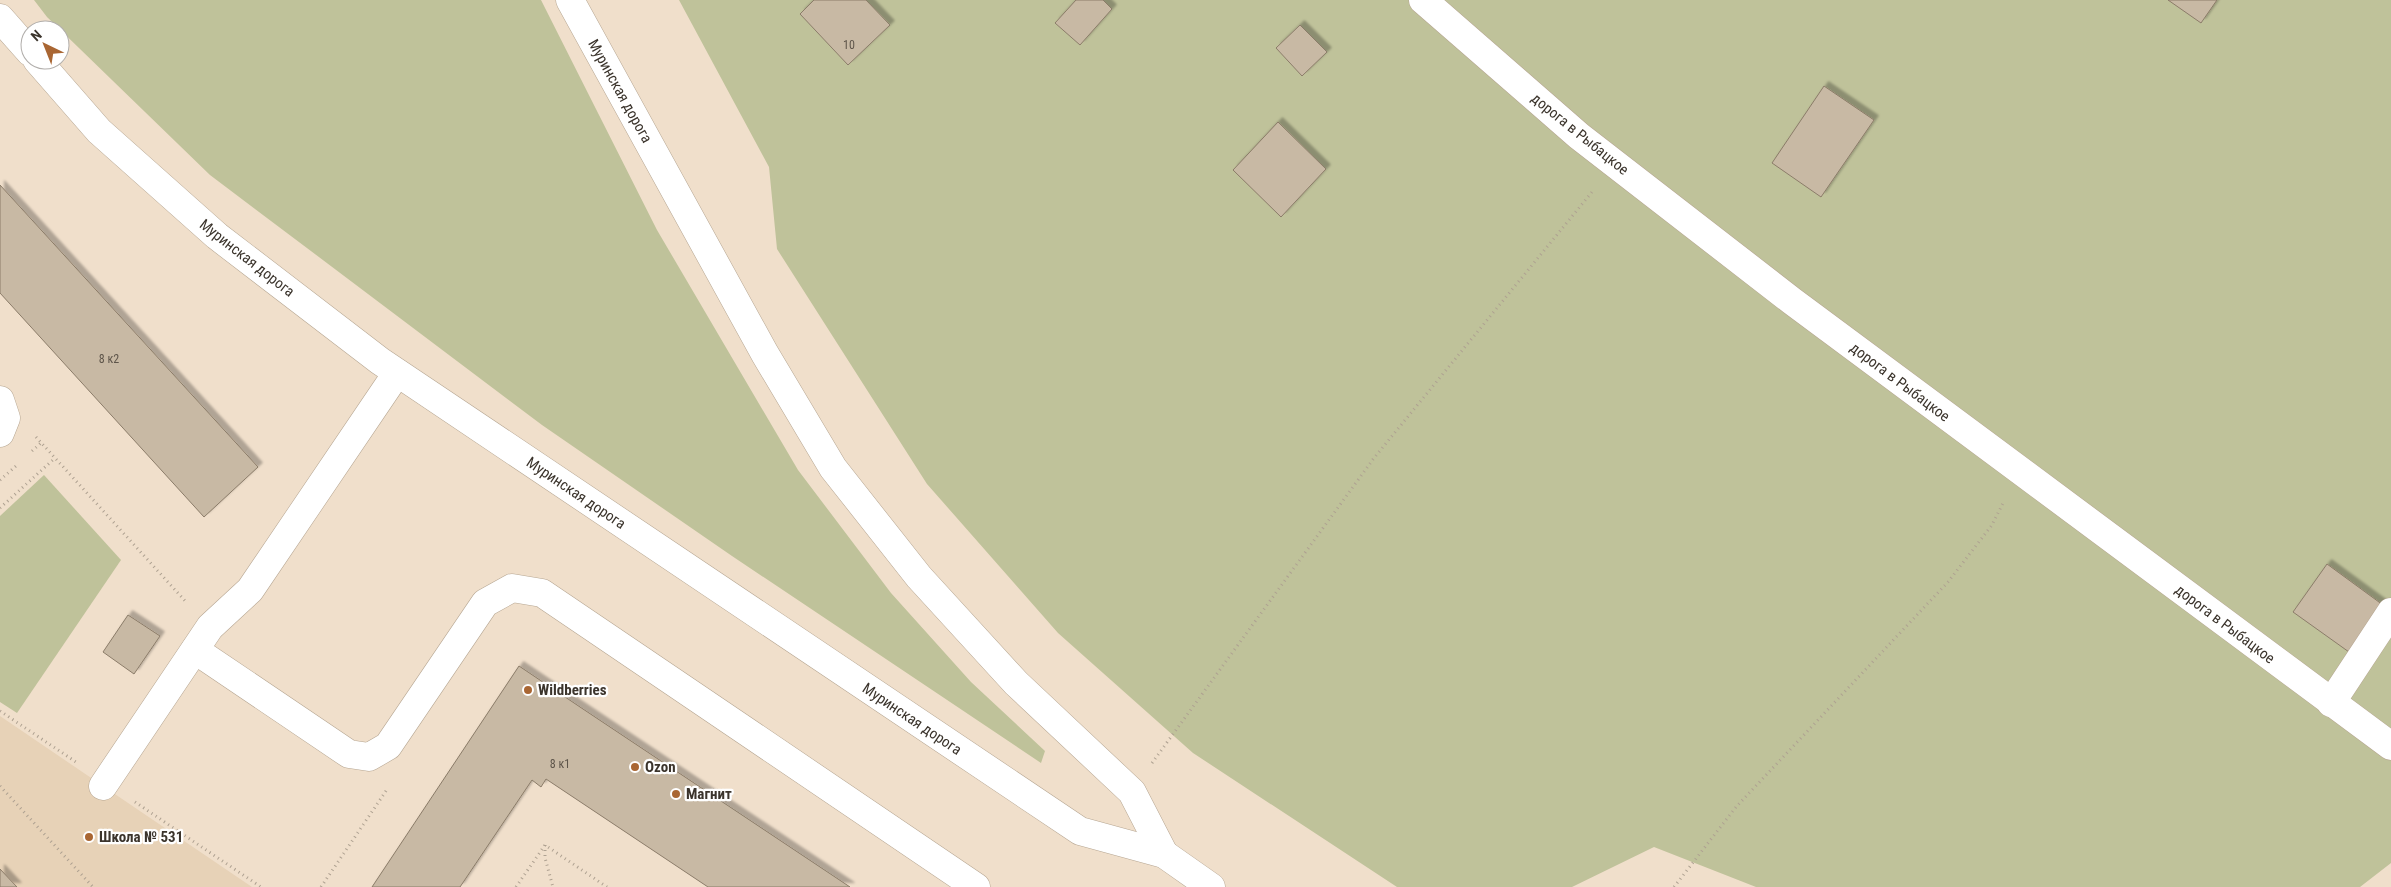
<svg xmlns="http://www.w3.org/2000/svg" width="2391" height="887" font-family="'Roboto Condensed',sans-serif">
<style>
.built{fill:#e7d2b7}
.green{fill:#bfc29a}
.building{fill:#c8b9a4;stroke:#8b7c69;filter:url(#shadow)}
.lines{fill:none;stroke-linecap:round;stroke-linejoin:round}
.minor-casing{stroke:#b6a692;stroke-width:29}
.path{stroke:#aea191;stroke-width:3;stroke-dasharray:1 4;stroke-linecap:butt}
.minor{stroke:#fff;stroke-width:28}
.poi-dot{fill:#a96633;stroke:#fff;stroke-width:2}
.labels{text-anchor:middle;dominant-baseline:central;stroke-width:4.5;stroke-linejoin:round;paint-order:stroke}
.number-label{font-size:12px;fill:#5e554a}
.street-label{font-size:15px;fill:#3b342c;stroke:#fff}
.poi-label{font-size:15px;font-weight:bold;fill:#3b342c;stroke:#fff;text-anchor:start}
</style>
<defs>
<filter id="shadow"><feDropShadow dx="4.5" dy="-4.5" stdDeviation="1" flood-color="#0004"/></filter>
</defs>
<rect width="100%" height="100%" fill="#f0dfcb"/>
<!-- built -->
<polygon class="built" points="0,716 103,786 252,887 0,887"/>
<!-- green -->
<g class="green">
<polygon points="34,0 541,0 657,230 798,470 891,593 971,682 1045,751 1041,763 732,556 542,425 210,175 47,17"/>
<polygon points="679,0 2391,0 2391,863 2360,887 1756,887 1654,847 1572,887 1397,887 1193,753 1058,633 927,484 777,249 769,167"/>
<polygon points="44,475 121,560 17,713 0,702 0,516"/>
</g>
<!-- building -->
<g class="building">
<polygon points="814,0 866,0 890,25 848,65 800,14"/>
<polygon points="1076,0 1103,0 1112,9 1080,45 1055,23"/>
<polygon points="2168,0 2217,0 2201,23"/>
<polygon points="1300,25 1327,52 1302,76 1276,48"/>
<polygon points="1824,86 1874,120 1821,197 1772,163"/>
<polygon points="1278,122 1326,169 1281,217 1233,170"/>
<polygon points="0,185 258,467 204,517 0,293"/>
<polygon points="2327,564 2383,605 2349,652 2293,612"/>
<polygon points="128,615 160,636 134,674 103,652"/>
<polygon points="519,666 580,707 850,887 708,887 546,779 541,787 532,780 460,887 372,887"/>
<polygon points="0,869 17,887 0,887"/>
</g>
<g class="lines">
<defs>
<g id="minor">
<polyline points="570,0 765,354 833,468 919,577 1016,683 1132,792 1164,854"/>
<polyline points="1423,0 1579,136 1792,301 2391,746"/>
<polyline points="0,18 30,52"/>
<polyline points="37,60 99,131 217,236 380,361 1080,831 1164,854 1211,887"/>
<polyline points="0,400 6,418 0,433"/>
<polyline points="195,650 349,754 369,757 388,746 485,603 512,588 542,593 976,887"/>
<polyline points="2331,703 2391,612"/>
<polyline points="103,786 210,627 250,590 397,373"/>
</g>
</defs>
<!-- minor casing -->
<use href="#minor" class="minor-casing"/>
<!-- path -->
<g class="path">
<polyline points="36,437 187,603"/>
<polyline points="32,451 41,443"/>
<polyline points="0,480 16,466"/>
<polyline points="0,508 55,458"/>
<polyline points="0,711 76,762"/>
<polyline points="1152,763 1374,458 1592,192"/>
<polyline points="0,786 93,887"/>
<polyline points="135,802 261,887"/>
<polyline points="545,845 545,858 553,887"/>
<polyline points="321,887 388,788"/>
<polyline points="516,887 545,845 607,887"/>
<polyline points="1674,887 1736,807 1948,582 1992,525 2003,503"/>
</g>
<!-- minor -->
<use href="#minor" class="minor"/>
</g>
<!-- markers -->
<g class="poi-dot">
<circle cx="528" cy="690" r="5"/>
<circle cx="635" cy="767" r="5"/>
<circle cx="676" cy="794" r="5"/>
<circle cx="89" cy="837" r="5"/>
</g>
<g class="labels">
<!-- number labels -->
<g class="number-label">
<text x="849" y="45">10</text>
<text x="109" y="359">8 к2</text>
<text x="560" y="764">8 к1</text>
</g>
<!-- street labels -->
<g class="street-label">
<text transform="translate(620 91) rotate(61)">Муринская дорога</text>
<text transform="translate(1580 134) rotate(39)">дорога в Рыбацкое</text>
<text transform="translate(247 258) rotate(38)">Муринская дорога</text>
<text transform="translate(1900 382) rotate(37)">дорога в Рыбацкое</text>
<text transform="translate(576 493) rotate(34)">Муринская дорога</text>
<text transform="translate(2225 624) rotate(37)">дорога в Рыбацкое</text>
<text transform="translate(912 719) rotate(34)">Муринская дорога</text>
</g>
<!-- poi labels -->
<g class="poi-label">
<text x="538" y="690">Wildberries</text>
<text x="645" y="767">Ozon</text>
<text x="686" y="794">Магнит</text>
<text x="99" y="837">Школа № 531</text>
</g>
</g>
<!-- north arrow -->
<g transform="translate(45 45) rotate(317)"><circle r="24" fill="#ffffff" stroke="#b1aeab"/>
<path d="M0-4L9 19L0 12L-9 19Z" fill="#a96633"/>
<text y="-8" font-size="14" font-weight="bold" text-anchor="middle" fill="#3b342c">N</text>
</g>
</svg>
